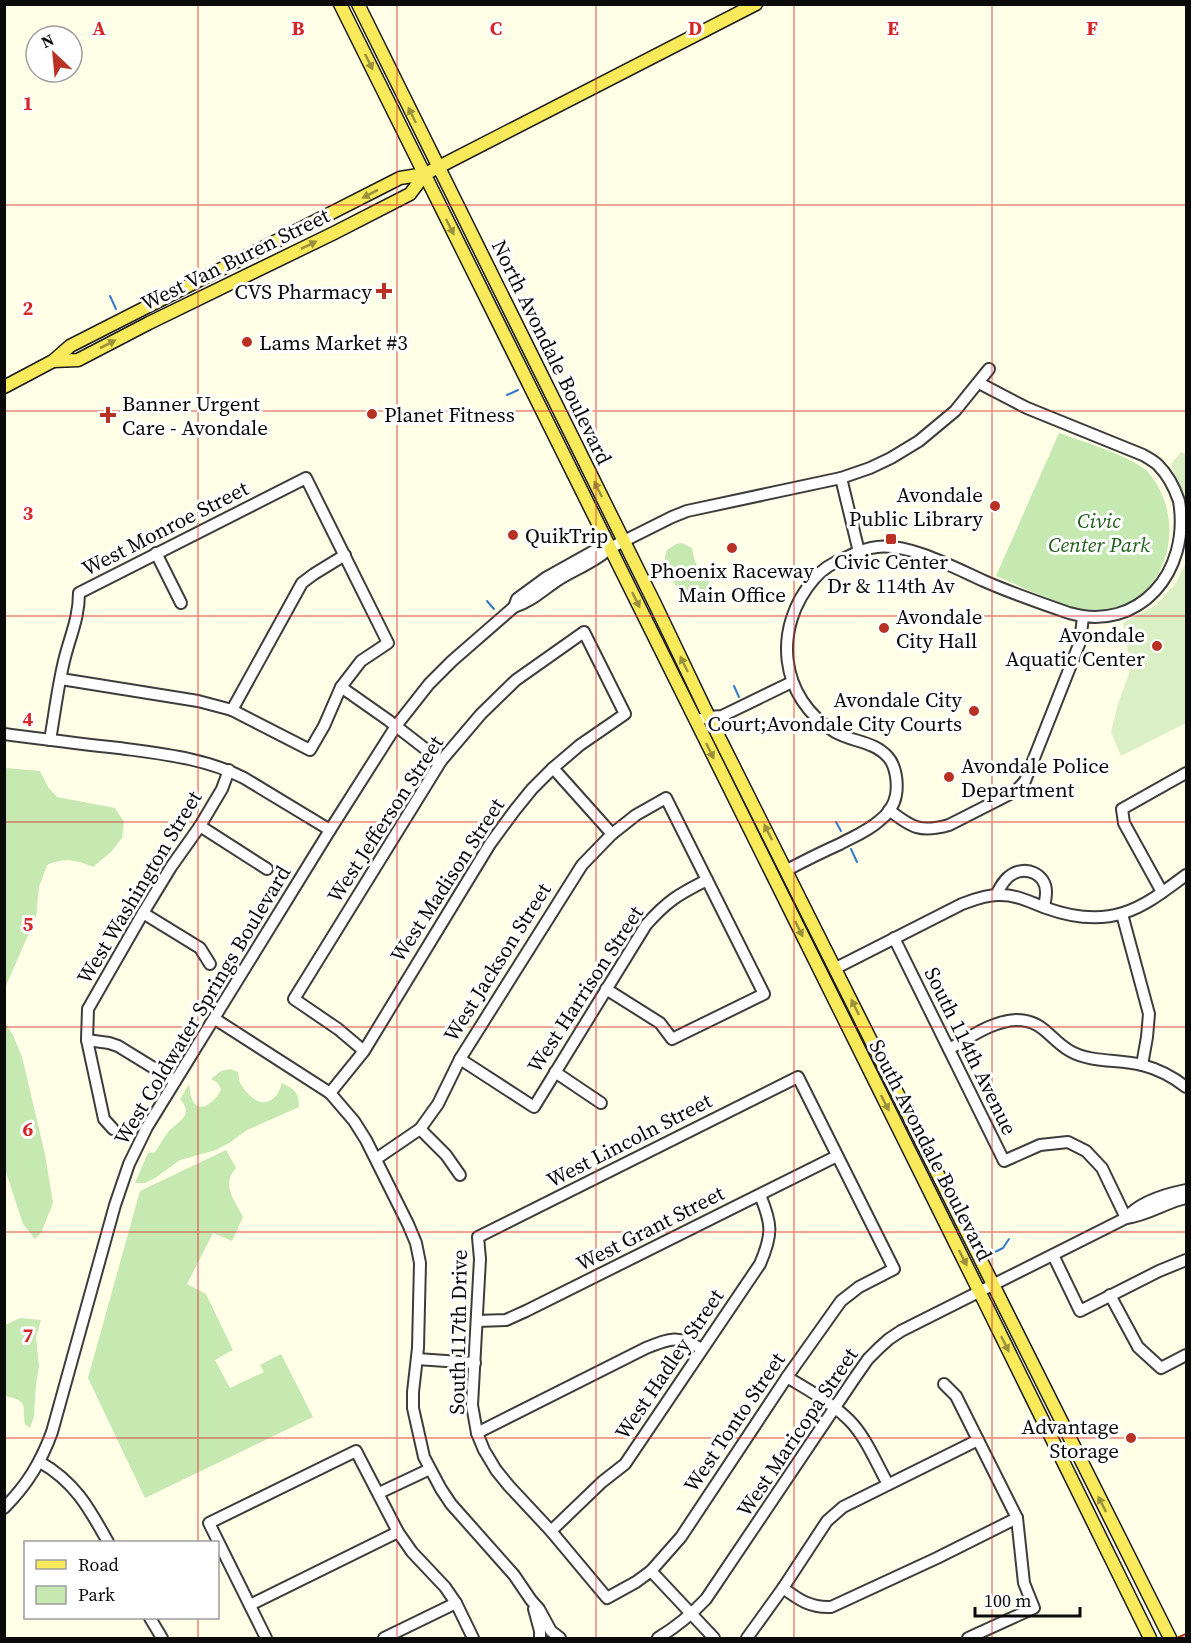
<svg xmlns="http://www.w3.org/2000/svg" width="1191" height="1643" font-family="'Source Serif 4',serif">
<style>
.green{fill:#c6e8b1}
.pitch{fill:#daefc3}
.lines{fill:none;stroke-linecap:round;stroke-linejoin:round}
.stream{stroke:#3379cd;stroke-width:2}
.minor-casing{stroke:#3d3d3d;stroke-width:14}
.major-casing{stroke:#1b1b1b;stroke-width:15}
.minor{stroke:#fff;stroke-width:10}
.major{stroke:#f9ea5c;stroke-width:12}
.rail{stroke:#b83223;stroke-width:2}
.oneway{fill:#99903b}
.grid{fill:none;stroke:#d62828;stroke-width:1.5;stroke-opacity:0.55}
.poi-dot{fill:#b83223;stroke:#fff;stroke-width:2}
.labels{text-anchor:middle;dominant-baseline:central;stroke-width:6;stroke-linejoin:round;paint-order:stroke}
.street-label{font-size:21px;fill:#0a0a0a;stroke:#fff}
.poi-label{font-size:21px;fill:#0a0a0a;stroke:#fff;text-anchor:start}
.park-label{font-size:21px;font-style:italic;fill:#20601b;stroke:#fff}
.grid-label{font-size:20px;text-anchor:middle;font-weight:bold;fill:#d62828;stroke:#fff;stroke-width:6;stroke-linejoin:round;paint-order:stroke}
</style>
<rect width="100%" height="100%" fill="#fffee6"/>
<!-- green -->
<g class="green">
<path d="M1059,433C1084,442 1128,455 1147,471C1191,520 1168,609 1095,611C1070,611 1021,586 996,576Z"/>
<path d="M682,543L692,548C694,561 698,574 710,580L706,591L701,592L691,599C680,597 680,591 674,583C666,572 662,563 667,550L676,544Z"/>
<path d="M5,768L40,771L48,787L57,797L115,808L124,822L122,838L112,851L93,867C77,860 64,857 47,865L39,887L36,917L5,988Z"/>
<polygon points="5,1023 13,1035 22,1057 45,1154 53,1203 41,1233 35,1239 23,1224 5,1169"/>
<path d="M230,1069L238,1072C239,1077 239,1082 242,1086C255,1107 275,1109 282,1083C294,1089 299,1092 299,1107L247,1130L229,1143L216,1150L180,1160L155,1178L145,1183H135L148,1153L155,1152C160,1145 164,1137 169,1131C180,1120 194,1115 180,1099L189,1084C190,1088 190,1095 192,1099C199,1117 217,1100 221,1089L218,1083L211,1079L221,1071Z"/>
<path d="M226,1150L236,1168C221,1185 234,1199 243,1217L232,1241L213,1233L187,1284L206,1294L233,1350L215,1360L230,1388L264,1372L260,1365L281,1354L313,1417L145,1498L88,1378L140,1191Z"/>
<path d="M20,1318L41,1320L36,1337L39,1366L36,1385L34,1416L30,1428L25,1424C22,1404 29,1401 5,1396V1325Z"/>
</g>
<!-- pitch -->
<g class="pitch">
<polygon points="1181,452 1186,455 1186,511 1171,464"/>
<polygon points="1186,562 1186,723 1121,756 1111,732 1118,704 1131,668 1123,623 1156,605 1176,583"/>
</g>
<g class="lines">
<!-- stream -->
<g class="stream">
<polyline points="110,296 116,309"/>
<polyline points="507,395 518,390"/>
<polyline points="487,601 494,609"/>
<polyline points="734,686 739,697"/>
<polyline points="836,822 841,831"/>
<polyline points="851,849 857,862"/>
<polyline points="989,1255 1003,1248 1009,1239"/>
</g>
<defs>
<g id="minor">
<polyline points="841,478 859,552"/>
<polyline points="156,553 181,603"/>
<polyline points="514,607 517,599 547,577 599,548 610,548"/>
<polyline points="341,687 388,720 441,761"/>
<polyline points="232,710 302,583 314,574 345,555"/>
<polyline points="701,719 709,717 722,716 792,682"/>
<path d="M4,734C43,739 81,744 119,748C163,754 205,758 244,778L330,830"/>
<path d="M50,740C55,712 58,684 65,657C71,634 79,617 79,593L306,478L388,643L361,661L341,687L324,726L310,750L232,710L198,701L61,679"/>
<polyline points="553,768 612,834"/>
<path d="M889,810C912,828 921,833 949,825L1016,791L1025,781L1080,642L1083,617"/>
<polyline points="200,826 267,869"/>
<path d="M787,870C804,861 822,852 840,844C853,837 868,831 879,821C887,815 894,806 896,795C898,783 896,766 888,757C874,741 852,742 835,732C779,698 772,628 814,579C823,568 834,562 847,557C857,552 867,548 877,547C909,543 955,568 984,581C1011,593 1040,603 1069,613C1139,633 1191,572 1179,501C1175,489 1168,475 1158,465C1154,461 1148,458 1143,455L1027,408L979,383"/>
<polyline points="1162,892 1124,823 1122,809 1186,773"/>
<path d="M996,895C1000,888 1004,879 1011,875C1026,865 1046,874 1046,892C1046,897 1045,902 1044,907"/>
<polyline points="143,913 200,948 210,964"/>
<polyline points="1122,914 1149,1014 1147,1037 1142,1065"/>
<polyline points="894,938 1004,1161 1040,1145 1068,1142 1086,1151 1102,1168 1126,1218"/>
<path d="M836,968L962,904C973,900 985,895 998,895C1015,894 1030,902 1046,908C1071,917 1098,921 1123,913C1146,906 1167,889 1186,875"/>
<polyline points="215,1019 330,1093 354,1121 366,1140 408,1224 416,1243 420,1263 418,1348 413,1392 413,1408 424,1457 441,1489 451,1504 514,1575 531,1600 539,1609 551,1631 560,1638"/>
<polyline points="87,1040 109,1043 118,1046 175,1081"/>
<path d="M949,1049C969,1038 992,1021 1016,1020C1044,1020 1049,1039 1070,1051C1091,1063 1119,1059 1142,1065C1158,1069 1173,1077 1186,1087"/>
<path d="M460,1059L534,1107L646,925C667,901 679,894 707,880"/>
<polyline points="555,1072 601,1103"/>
<polygon points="798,1077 894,1269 859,1287 841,1301 787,1377 681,1537 651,1571 636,1582 607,1598 551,1531 509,1486 496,1470 484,1450 477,1433 472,1405 480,1259 478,1237"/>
<polyline points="330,1093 364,1051 490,844 515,810 532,789 553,768 580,745 625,714 584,632 516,680 481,714 441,761 294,999 338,1029 364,1051"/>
<polyline points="113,1129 104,1119 87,1040 88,1009 143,913 171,867 200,826 222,789 229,770"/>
<polyline points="420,1129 446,1155 460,1175"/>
<polyline points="376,1159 420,1129 438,1104 460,1059 582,865 612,834 636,815 666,798 764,994 672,1039 660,1023 606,989"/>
<path d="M1126,1218C1140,1201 1166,1194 1186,1190"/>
<polyline points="1053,1255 1080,1311 1159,1271 1186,1260"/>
<polyline points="1110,1295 1138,1347 1161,1368 1186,1355"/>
<polyline points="477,1321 506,1320 526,1311 837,1156"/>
<polyline points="417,1359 475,1363"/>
<path d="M787,1377C808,1390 831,1402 849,1420C866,1437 876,1463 888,1484"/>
<polyline points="944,1384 956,1396 1017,1518 1024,1583 1034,1608 968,1638"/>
<path d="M477,1433L646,1348C671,1338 678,1335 702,1349"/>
<path d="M40,1462C75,1482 89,1508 108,1542"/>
<polyline points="379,1493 430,1469"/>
<path d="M4,1508C27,1485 41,1462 52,1432L115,1205L129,1164L147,1127L330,830L396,726L429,684L452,661L514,607C531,602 544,589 558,580C575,569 596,562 610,548L672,517L687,511L841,478L870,468L891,458L919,441L955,411L989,369"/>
<path d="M551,1531L602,1482L625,1464L760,1264C773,1234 772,1224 760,1195"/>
<polyline points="651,1571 714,1638"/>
<path d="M783,1588C799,1600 811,1608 831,1607L937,1558L1017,1518"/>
<polyline points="250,1605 398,1532"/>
<polyline points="534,1609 540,1631 540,1638"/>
<polyline points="150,1618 162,1638"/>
<polyline points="266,1638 209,1523 356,1451 398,1532 412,1552 445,1587 456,1603 473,1638"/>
<polyline points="384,1638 456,1603"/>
<path d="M658,1638C676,1627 691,1615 706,1599L854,1379L868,1359L879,1348L889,1339L901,1331L1126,1218C1147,1216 1166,1202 1186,1198"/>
<polyline points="747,1638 783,1588 827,1521 843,1507 978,1440"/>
</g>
<g id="major">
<polyline points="340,4 986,1305 1150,1638"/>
<polyline points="358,4 655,604 709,717 1170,1638"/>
<polyline points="53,361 78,360 149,323 334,233 410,194 425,174"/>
<polyline points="4,387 53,361 70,346 400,178 425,174 756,4"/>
</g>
</defs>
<!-- minor casing -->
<use href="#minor" class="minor-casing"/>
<!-- major casing -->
<use href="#major" class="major-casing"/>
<!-- minor -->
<use href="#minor" class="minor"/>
<!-- major -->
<use href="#major" class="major"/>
<!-- rail -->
<polyline class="rail" points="1177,1638 1186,1634"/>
</g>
<!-- one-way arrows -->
<defs><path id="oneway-solid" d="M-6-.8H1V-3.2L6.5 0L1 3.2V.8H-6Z" transform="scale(1.5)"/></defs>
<g class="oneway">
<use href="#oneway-solid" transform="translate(369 62) rotate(64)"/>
<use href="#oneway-solid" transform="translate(412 115) rotate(-116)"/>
<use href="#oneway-solid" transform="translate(370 194) rotate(153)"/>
<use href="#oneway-solid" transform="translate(450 227) rotate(63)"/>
<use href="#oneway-solid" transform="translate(309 245) rotate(-26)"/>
<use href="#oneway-solid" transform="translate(108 344) rotate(-27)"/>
<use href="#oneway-solid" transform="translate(598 489) rotate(-116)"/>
<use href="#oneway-solid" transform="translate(636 600) rotate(64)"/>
<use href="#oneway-solid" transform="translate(684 664) rotate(-116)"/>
<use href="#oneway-solid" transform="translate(710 751) rotate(64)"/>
<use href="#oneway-solid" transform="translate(768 832) rotate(-117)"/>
<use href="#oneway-solid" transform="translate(799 929) rotate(64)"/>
<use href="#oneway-solid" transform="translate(855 1007) rotate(-116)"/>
<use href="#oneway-solid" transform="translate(885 1103) rotate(63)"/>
<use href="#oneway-solid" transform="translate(963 1258) rotate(63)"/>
<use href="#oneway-solid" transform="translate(1005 1344) rotate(64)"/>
<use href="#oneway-solid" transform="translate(1102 1504) rotate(-117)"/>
</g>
<!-- grid -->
<path class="grid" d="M198,4V1542M397,4V1638M596,4V1638M794,4V1638M992,4V1638M4,205H1186M4,411H1186M4,616H1186M4,822H1186M4,1027H1186M4,1232H1186M4,1438H1186M198,1618V1638"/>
<!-- markers -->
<g class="poi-dot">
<path d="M381 282h6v6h6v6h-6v6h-6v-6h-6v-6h6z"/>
<circle cx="247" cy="342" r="6"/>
<circle cx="372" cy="414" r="6"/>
<path d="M105 406h6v6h6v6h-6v6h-6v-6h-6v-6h6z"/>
<circle cx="995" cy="506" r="6"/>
<circle cx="513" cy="535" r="6"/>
<rect x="885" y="533" width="12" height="12" rx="3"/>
<circle cx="732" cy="548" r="6"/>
<circle cx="884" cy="628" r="6"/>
<circle cx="1157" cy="646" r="6"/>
<circle cx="974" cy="711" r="6"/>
<circle cx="949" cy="777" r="6"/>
<circle cx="1131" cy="1438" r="6"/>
</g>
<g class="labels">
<!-- street labels -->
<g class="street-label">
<text transform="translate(235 259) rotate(-26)">West Van Buren Street</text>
<text transform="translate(552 352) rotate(64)">North Avondale Boulevard</text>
<text transform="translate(165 528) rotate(-27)">West Monroe Street</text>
<text transform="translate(385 819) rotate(-57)">West Jefferson Street</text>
<text transform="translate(447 880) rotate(-57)">West Madison Street</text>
<text transform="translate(139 887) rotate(-59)">West Washington Street</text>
<text transform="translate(497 962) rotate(-58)">West Jackson Street</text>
<text transform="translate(585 989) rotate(-57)">West Harrison Street</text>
<text transform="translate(202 1005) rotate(-59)">West Coldwater Springs Boulevard</text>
<text transform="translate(971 1051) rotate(64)">South 114th Avenue</text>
<text transform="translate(629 1140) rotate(-27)">West Lincoln Street</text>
<text transform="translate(931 1150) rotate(63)">South Avondale Boulevard</text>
<text transform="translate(650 1228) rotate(-27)">West Grant Street</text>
<text transform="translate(458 1332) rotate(-89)">South 117th Drive</text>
<text transform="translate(669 1364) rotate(-56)">West Hadley Street</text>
<text transform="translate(734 1422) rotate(-56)">West Tonto Street</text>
<text transform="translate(797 1432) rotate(-56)">West Maricopa Street</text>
</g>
<!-- poi labels -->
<g class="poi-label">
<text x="372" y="291" text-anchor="end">CVS Pharmacy</text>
<text x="259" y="342">Lams Market #3</text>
<text x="122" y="403">Banner Urgent<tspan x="122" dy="24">Care - Avondale</tspan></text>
<text x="384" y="414">Planet Fitness</text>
<text x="983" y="494" text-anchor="end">Avondale<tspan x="983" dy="24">Public Library</tspan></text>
<text x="525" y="535">QuikTrip</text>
<text x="891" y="561" text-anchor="middle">Civic Center<tspan x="891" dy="24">Dr &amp; 114th Av</tspan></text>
<text x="732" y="570" text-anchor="middle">Phoenix Raceway<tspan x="732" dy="24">Main Office</tspan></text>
<text x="896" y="616">Avondale<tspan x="896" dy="24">City Hall</tspan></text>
<text x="1145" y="634" text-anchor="end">Avondale<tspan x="1145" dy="24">Aquatic Center</tspan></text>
<text x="962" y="699" text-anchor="end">Avondale City<tspan x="962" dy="24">Court;Avondale City Courts</tspan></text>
<text x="961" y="765">Avondale Police<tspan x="961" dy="24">Department</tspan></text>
<text x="1119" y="1426" text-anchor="end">Advantage<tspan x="1119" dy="24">Storage</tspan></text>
</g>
<!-- park labels -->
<g class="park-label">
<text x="1099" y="520">Civic<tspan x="1099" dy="24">Center Park</tspan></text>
</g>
</g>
<g class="grid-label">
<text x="99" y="35">A</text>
<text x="298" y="35">B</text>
<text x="496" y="35">C</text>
<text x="695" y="35">D</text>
<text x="893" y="35">E</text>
<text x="1092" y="35">F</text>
<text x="28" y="110">1</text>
<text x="28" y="315">2</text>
<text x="28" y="520">3</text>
<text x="28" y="726">4</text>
<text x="28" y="931">5</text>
<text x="28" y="1136">6</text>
<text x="28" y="1342">7</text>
</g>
<!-- border -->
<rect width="1191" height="1643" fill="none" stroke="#0a0a0a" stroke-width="12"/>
<!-- legend -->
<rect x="24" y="1541" width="195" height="78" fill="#ffffff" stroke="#9d9d9d" stroke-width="1.5"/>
<rect x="36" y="1560" width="30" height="9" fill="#f9ea5c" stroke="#9d9d9d" stroke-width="1.5"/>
<text x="78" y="1571" font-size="18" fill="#0a0a0a">Road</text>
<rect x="36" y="1586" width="30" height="18" fill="#c6e8b1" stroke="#9d9d9d" stroke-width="1.5"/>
<text x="78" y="1601" font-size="18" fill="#0a0a0a">Park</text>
<!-- north arrow -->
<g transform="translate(54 54) rotate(334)"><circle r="28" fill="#ffffff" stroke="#9d9d9d" stroke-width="1.5"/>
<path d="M0-4.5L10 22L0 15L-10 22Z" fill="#b83223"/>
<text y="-9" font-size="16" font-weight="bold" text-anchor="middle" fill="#0a0a0a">N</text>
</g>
<!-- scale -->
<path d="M975 1607v9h105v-9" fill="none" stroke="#0a0a0a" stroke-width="3"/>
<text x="984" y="1607" font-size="18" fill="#0a0a0a" stroke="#ffffff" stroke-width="4.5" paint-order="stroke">100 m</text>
</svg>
